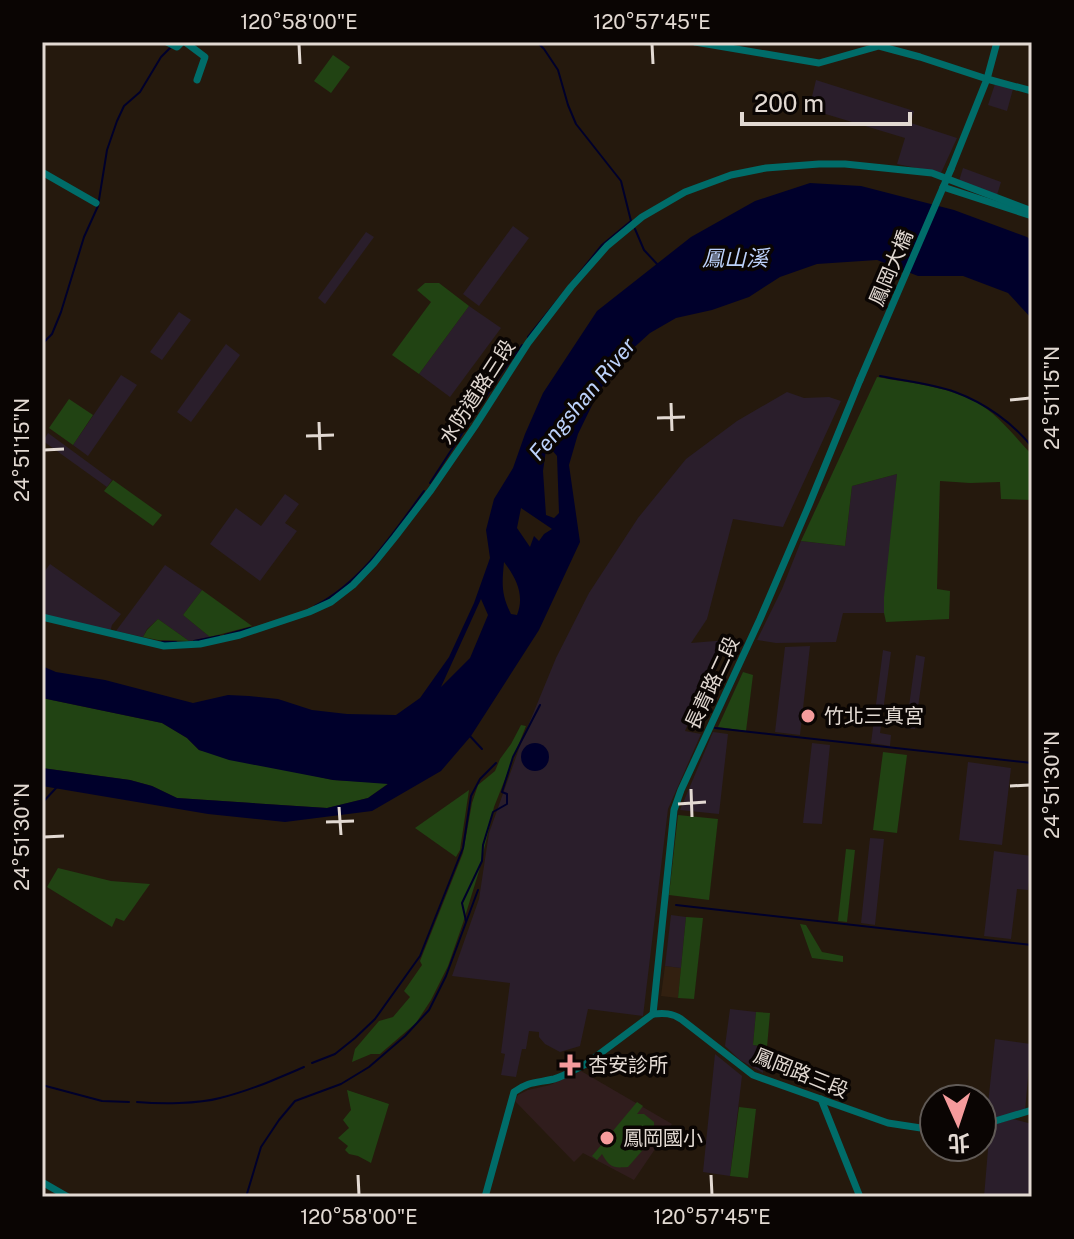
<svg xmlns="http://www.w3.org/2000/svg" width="1074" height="1239" font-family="'Public Sans','Noto Sans TC',sans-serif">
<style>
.built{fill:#322010}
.industrial{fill:#2a1e2b}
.education{fill:#301d1d}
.green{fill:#214313}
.water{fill:#00002b;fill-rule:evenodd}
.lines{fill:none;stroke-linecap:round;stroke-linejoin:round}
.stream{stroke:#00002b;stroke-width:2}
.minor{stroke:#006c69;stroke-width:7}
.minor-bridge{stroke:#006c69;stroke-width:7}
.ticks{fill:none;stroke:#e2d9d2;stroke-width:3}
.poi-dot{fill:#f59b9c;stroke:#0a0503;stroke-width:3}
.labels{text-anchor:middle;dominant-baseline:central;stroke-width:7;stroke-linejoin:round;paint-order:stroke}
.street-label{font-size:20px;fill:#e2d9d2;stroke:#0a0503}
.poi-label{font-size:20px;fill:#e2d9d2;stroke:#0a0503;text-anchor:start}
.water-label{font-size:22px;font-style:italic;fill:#bcd1fa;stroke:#0a0503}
.neatline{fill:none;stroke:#e2d9d2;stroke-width:3}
.ticks-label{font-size:20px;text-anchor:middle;fill:#e2d9d2}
</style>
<rect width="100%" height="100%" fill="#25190d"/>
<!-- built -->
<polygon class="built" points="665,966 681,968 678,998 661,996"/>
<!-- industrial -->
<g class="industrial">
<polygon points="816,80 914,111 911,123 957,138 941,173 897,164 905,138 809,109"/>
<polygon points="995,84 1013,89 1007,111 988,105"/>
<polygon points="963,168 1001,182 997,195 959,181"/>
<polygon points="513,226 529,238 479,306 463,294"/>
<polygon points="366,232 374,237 325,304 318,298"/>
<polygon points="469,306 501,328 450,397 419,374"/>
<polygon points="179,312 191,320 162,360 150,352"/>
<polygon points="226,344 240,355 191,422 177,412"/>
<polygon points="121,375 137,385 88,456 73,445"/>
<polygon points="787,392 804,398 829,397 841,401 783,527 733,519 707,619 691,643 739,639 736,651 719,651 685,731 701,734 668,809 643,1016 588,1009 580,1046 560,1052 545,1044 539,1037 539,1032 529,1031 526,1049 522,1049 516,1077 501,1075 505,1054 501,1053 510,983 452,976 479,899 489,833 521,743 556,658 589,593 638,518 686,459 737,421"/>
<polygon points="48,433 112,480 107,487 43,441"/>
<polygon points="897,474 884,613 843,613 836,642 776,643 757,640 782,589 801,541 845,546 852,486"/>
<polygon points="285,494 299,504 285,523 297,531 260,581 210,544 236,508 261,526"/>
<polygon points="50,564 121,614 112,625 110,632 42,615 42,575"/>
<polygon points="165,565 202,590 183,615 210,637 189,641 158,619 147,629 143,637 116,631"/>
<polygon points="810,646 800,735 775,732 785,647"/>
<polygon points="883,650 891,652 880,733 891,735 890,746 871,743"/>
<polygon points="916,655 925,657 915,729 906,728"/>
<polygon points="713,732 728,734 719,814 680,810"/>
<polygon points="812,743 830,745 822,824 803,823"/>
<polygon points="968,762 1011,768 1002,845 959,840"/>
<polygon points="870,838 884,839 875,925 861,923"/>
<polygon points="994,851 1032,856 1028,890 1017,889 1011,939 984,936"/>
<polygon points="671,915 686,917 681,968 665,966"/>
<polygon points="730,1009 756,1012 753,1045 767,1047 763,1073 740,1060 725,1046"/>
<polygon points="995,1039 1031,1044 1025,1111 986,1122"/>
<polygon points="715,1054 742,1076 730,1176 703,1172"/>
<polygon points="1013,1119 1032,1124 1032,1197 984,1197 990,1126"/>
</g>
<!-- education -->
<polygon class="education" points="581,1071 672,1124 634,1180 583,1153 574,1162 515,1101 518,1095 528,1090 550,1085"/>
<!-- green -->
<g class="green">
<polygon points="333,55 350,67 331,93 314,81"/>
<polygon points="425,283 439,283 469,306 419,374 392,355 431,302 417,290"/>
<path d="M877,377C910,383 946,386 976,402C997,413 1016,438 1032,455V500L1001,499L1000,482L970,483L940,481L937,589L950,591L949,619L886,622L884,613V597L897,474L852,486L845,546L801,541Z"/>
<polygon points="69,399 93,415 73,445 49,428"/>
<polygon points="113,480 162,515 153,526 104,491"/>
<polygon points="202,590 252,626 210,637 183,615"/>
<polygon points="158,619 189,641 158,640 143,637 147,630"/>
<polygon points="743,672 753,675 746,731 718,727"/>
<polygon points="42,698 162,723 187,738 199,750 333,780 389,783 368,798 327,808 177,798 152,786 130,780 42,768"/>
<polygon points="521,725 526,726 494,807 479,871 463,923 448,966 431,1000 416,1023 380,1054 371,1054 352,1062 355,1049 379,1021 393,1017 410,997 404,991 422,965 420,961 463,853 472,803 478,785 495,771 500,759 511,744"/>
<polygon points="883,752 907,755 897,833 873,830"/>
<polygon points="469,790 460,850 456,857 415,828"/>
<polygon points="678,815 718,819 709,900 669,895"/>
<polygon points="846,849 855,850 847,922 838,921"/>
<polygon points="58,868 111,881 150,884 124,921 116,918 112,927 47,887"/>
<polygon points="686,917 703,918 694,999 678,998"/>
<polygon points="800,924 806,925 822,952 843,956 843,962 812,958"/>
<polygon points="756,1012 770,1013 767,1047 753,1045"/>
<polygon points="347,1090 389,1104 371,1163 358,1156 349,1154 345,1150 348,1146 338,1138 349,1128 343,1120 351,1110"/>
<path d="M637,1102L643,1106L637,1114H644L654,1122V1137L628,1167C613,1168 610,1168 602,1154L597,1160L592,1156Z"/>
<polygon points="739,1107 756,1109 748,1178 730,1176"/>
</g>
<!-- water -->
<g class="water">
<path d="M810,183L861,186L954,210L1027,237L1032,241V319L1008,293L963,276H918L877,260L817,264L780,277L749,297L712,310L676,318L650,333L628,353L599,391L578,434L569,465L580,542L539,630L471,736L441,771L372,811L285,822L208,814L42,786V768L130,780L152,786L177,798L327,808L368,798L388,784L333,780L229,760L199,750L187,738L162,723L42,698V666L56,672L105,680L193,703L228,695L249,696L278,699L312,710L347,714L396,715L420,698L449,657L474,603L490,558L486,530L494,499L513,468L525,434L543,393L597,311L691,237L755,201ZM551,449L557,456L559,513L554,518L546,515L543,471L546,450ZM521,508L552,529L544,534L539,541L534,536L530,547L517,528ZM504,562C516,578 525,595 517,615L511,614C501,594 502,584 504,562ZM481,599L488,615L470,658L441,687Z"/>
<circle cx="535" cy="757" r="14"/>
</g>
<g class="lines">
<!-- stream -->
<g class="stream">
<polyline points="537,42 544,49 558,70 568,105 576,124 621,181 631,221"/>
<polyline points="635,229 644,250 658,265"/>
<polyline points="528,337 602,245 631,221"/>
<polyline points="42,344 52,334 61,312 84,237 98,206 107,150 117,121 124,106 140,92 161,57 171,47"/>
<path d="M880,376C904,381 933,384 955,392C985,403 1013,423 1032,447"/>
<polyline points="430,483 502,372 522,345"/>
<path d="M315,606C362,582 394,532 424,491"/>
<polyline points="225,635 250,628"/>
<polyline points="194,641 219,636"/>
<polyline points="162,642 176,642"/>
<polyline points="715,728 1032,763"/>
<polyline points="469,735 482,749"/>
<polyline points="42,803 57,787"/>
<polyline points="676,905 1032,945"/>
<polyline points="466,921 462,903 482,861 483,845 493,812 507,804 507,794 502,792 513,757 540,705"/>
<polyline points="312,1063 335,1054 355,1038 375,1019 420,956 463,848 471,796 480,779 496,763"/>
<polyline points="42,1085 102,1101 129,1102"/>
<path d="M137,1102C161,1104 198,1104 220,1098C249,1091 276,1079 304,1067"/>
<polyline points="246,1197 261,1147 279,1120 295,1101 341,1084 369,1067 405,1036 429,1010 446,976 478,890"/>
</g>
<!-- minor -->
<g class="minor">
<polyline points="167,42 177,47 182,42"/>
<polyline points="185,42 205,57 197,80"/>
<polyline points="695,42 819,63 879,46 920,57 987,79 1032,91"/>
<polyline points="951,169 987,79 997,42"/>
<polyline points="42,172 96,203"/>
<polyline points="943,187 1032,216"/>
<polyline points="42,617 164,646 200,644 240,635 309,612 331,602 353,585 374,563 395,537 431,490 475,426 528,343 571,287 607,246 642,217 685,192 731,175 766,168 819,164 845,164 932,173 1032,211"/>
<polyline points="653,1014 674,810 681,790 760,619 809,505 860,380"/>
<polyline points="821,1099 860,1197"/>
<polyline points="982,1125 1032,1110"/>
<polyline points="42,1182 68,1197"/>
<path d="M485,1197L514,1092C529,1081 537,1083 554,1079C565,1076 575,1069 586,1064L653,1014C664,1013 672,1013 681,1019L753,1075L888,1123L934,1130"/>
</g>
<!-- minor-bridge -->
<polyline class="minor-bridge" points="860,380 951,169"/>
</g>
<!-- ticks -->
<path class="ticks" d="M299,44L300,64M652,44L653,64M1010,400L1030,398M671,403L672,431M657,418L685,417M319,422L320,450M306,436L334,435M44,450L64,449M1010,786L1030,785M691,789L692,817M678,804L706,802M339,807L341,835M326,822L354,821M44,837L64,836M358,1175L359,1195M711,1175L712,1195"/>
<!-- markers -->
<g class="poi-dot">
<circle cx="808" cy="716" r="8"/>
<path d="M566 1053h8v8h8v8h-8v8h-8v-8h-8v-8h8z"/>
<circle cx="607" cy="1138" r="8"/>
</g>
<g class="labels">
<!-- street labels -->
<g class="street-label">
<text transform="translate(891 268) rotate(-67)">鳳岡大橋</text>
<text transform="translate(477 392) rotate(-57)">水防道路三段</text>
<text transform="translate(712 683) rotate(-65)">長青路二段</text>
<text transform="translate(801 1073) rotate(22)">鳳岡路三段</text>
</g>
<!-- poi labels -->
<g class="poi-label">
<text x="824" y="716">竹北三真宮</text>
<text x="588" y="1065">杏安診所</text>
<text x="623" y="1138">鳳岡國小</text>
</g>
<!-- water labels -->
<g class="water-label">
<text x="735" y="258">鳳山溪</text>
<text transform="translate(582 399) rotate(-50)">Fengshan River</text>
</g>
</g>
<!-- border -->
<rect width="1074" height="1239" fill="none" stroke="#0a0503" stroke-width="88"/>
<!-- north arrow -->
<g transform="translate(958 1123) rotate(177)"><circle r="38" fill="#0a0503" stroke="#605a56" stroke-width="2"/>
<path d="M0-6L14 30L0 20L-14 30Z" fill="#f59b9c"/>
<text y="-12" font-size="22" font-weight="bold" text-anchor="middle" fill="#e2d9d2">北</text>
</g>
<!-- scale -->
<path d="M742 112v12h168v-12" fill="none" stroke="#e2d9d2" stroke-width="4"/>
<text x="754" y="112" font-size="24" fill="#e2d9d2" stroke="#0a0503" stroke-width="6" paint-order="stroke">200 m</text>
<rect x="44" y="44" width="986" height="1151" class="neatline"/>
<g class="ticks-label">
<text x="299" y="29">120°58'00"E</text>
<text x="652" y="29">120°57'45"E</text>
<text transform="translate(1052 398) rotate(-90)" y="7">24°51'15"N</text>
<text transform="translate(22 450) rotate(-90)" y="7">24°51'15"N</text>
<text transform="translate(1052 785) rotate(-90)" y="7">24°51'30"N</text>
<text transform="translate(22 837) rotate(-90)" y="7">24°51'30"N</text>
<text x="359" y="1224">120°58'00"E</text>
<text x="712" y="1224">120°57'45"E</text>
</g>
</svg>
